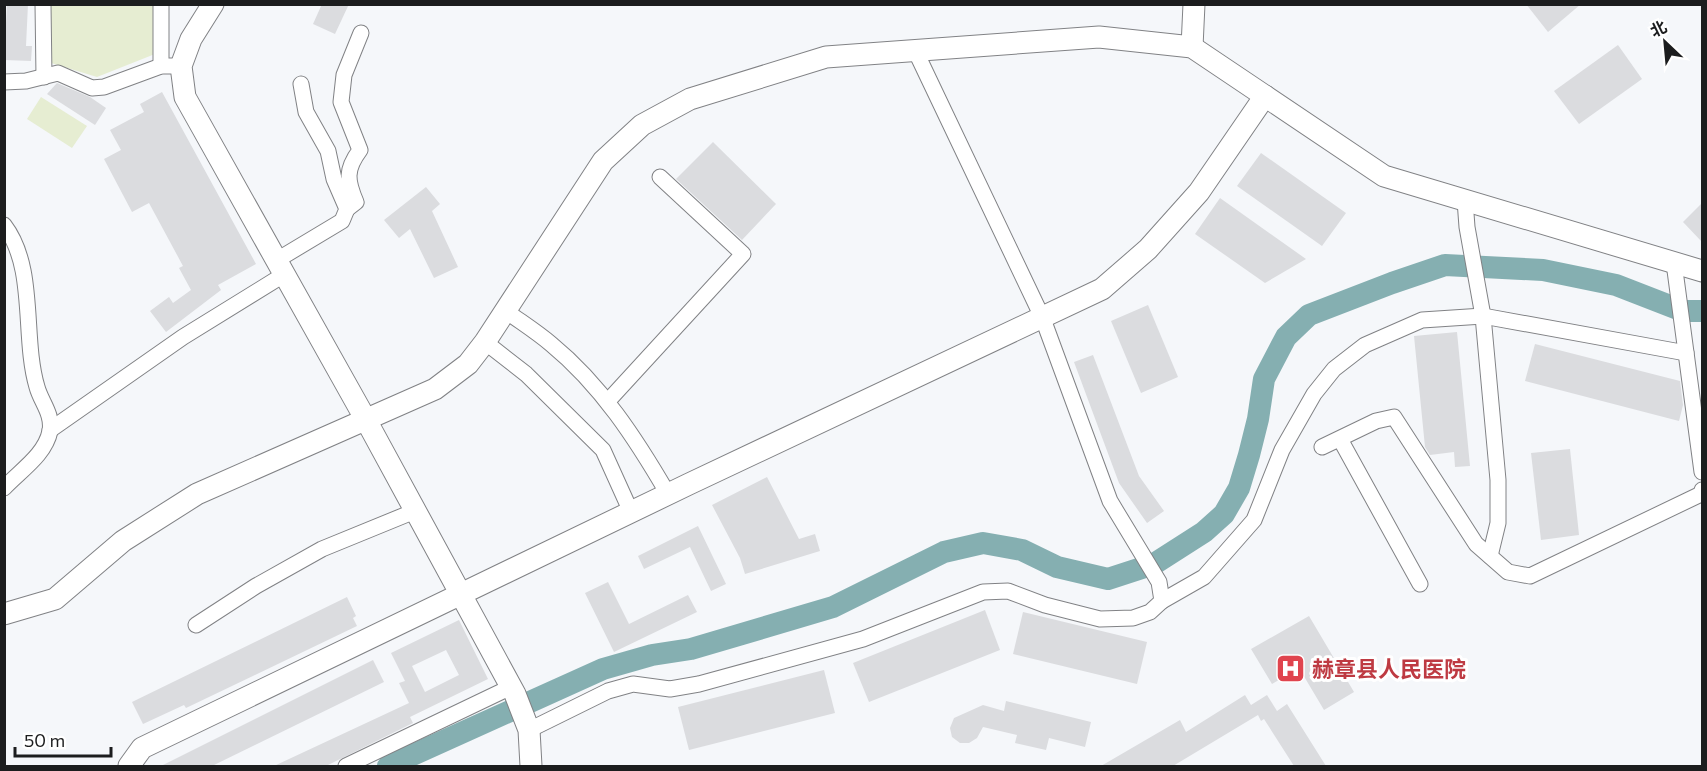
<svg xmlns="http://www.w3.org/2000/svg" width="1707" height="771" font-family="Commissioner,'Noto Sans SC',sans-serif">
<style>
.green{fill:#e6edd2}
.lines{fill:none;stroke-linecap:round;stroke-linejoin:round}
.river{stroke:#85afb1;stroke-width:22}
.building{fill:#dbdcdf;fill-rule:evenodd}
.street-casing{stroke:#818285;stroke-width:17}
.secondary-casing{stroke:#818285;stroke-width:23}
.street{stroke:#fff;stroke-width:15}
.secondary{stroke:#fff;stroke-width:21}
.labels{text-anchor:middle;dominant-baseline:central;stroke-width:6;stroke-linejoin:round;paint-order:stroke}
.health-label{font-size:22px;font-weight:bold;fill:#be3a42;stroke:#fff;text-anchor:start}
</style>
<rect width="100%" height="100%" fill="#f5f7fa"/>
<!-- green -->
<g class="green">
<polygon points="50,5 154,5 155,54 97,77 51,63"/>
<polygon points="41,97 87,126 72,148 27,119"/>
</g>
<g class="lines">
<!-- river -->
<polyline class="river" points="388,766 603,669 652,655 691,649 833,607 944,552 983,543 1022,550 1057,567 1108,579 1154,564 1204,532 1224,514 1239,488 1249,455 1258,419 1264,379 1286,337 1309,315 1392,283 1445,265 1543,270 1616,285 1683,311 1702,311"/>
</g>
<!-- building -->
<g class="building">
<polygon points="7,4 28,4 26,46 32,46 31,61 4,60"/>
<polygon points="322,4 349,4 335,34 313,24"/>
<polygon points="1526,4 1581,4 1548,32"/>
<polygon points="1618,45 1642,79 1579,124 1554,91"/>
<polygon points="57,83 90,97 106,108 95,125 47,94"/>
<polygon points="162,92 256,264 218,285 221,290 166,332 150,311 169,297 173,303 191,290 179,268 183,266 149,203 132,212 104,159 121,150 110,130 144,112 140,104"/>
<polygon points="713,142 776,204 742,240 676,179"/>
<polygon points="1261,153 1346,213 1322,246 1237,186"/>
<polygon points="426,187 440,204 432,211 458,267 434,278 410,229 399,238 384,220"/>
<polygon points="1220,198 1306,259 1265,283 1195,234"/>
<polygon points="1702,203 1702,242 1683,222"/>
<polygon points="1148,305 1178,377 1141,393 1111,321"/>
<polygon points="1457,332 1470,466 1455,467 1454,452 1430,455 1425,447 1414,336"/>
<polygon points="1535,344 1680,381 1683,405 1679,421 1525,381"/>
<polygon points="1093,355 1139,476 1164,511 1147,523 1119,483 1074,362"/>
<polygon points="1570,449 1579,535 1541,540 1531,453"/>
<polygon points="767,477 799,539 815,534 820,551 745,574 740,558 712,505"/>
<polygon points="698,526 726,584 711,591 690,547 644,569 638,556"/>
<polygon points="608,582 629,624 688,595 697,612 614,652 585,593"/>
<polygon points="347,597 356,616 353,618 357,626 186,708 184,705 143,724 132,702"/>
<polygon points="985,610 1000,650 869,702 853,663"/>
<polygon points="1023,612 1147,642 1137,684 1013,654"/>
<polygon points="1309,616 1354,692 1324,710 1299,668 1272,684 1251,649"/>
<path d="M459,620L488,679L410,717L413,723L326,766H274L409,703L399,683L405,681L391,653ZM446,650L459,675L425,692L412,666Z"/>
<polygon points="373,660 384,682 212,766 161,766"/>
<polygon points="824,670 835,713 689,750 678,707"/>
<polygon points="1245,695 1251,705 1267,695 1277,711 1287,704 1326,766 1294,766 1264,719 1261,721 1258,715 1173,766 1101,766 1180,720 1186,732"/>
<polygon points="1006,701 1091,722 1085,747 1049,738 1046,750 1015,743 1017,735 983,727 977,738 969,743 960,743 952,737 950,728 954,718 983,705 1004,711"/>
</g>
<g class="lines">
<defs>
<g id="street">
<polyline points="43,4 44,77"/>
<polyline points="161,4 161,66"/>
<polyline points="4,82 26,81 58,73 92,88 104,87 161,66 181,66"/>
<polyline points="1465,200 1467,227 1483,316 1498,480 1498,523 1490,556"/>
<path d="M347,209L356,202C347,181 345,170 360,150L341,102L344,75L361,33"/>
<path d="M4,225C37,268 22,337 37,387C41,402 53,414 50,431C45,455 21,470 4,488"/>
<polyline points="277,260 342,221 347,209 334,179 328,151 306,112 301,84"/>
<polyline points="1674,263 1702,472"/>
<path d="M506,311C521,322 537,332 551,344C601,385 636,439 668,494"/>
<polyline points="485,342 526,374 603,450 631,512"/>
<polyline points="608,401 743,254 660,177"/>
<polyline points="50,430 183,337 285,274"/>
<polyline points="1340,439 1420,584"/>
<polyline points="1322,447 1376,421 1394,417 1476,544 1508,572 1530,576 1701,494 1702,490"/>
<polyline points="1162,601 1204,577 1254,520 1282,450 1314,394 1334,369 1365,345 1422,320 1483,316 1686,353"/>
<polyline points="196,625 256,586 322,549 415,511"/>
<polyline points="529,730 608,691 633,684 670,689 699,684 863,639 983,592 1008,591 1045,605 1100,619 1133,618 1150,612 1162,601 1159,582 1110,501 1043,319 915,50"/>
<polyline points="346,766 511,687"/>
</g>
<g id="secondary">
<polyline points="213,4 191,39 181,66 185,97 366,420 515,694 529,730 531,766"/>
<polyline points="1192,47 1194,4"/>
<polyline points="4,614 55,599 123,541 197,494 435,389 468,364 485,342 603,161 642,125 690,99 826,57 1099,37 1192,47 1384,176 1702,271"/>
<polyline points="129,766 142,748 689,484 1102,289 1148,249 1199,192 1265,96"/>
</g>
</defs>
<!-- street casing -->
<use href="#street" class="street-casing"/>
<!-- secondary casing -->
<use href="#secondary" class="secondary-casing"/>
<!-- street -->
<use href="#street" class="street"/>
<!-- secondary -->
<use href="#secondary" class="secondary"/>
</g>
<!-- icons -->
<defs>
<symbol id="hospital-square" viewBox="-11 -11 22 22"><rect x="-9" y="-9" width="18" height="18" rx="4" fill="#e0444e" stroke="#fff"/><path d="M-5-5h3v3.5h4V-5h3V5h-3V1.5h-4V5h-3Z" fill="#fff"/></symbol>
</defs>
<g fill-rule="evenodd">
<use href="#hospital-square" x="1274" y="652" width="33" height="33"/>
</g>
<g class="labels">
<!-- health labels -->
<g class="health-label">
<text x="1312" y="668">赫章县人民医院</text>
</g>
</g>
<!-- border -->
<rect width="1707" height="771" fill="none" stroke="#1c1d1e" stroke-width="12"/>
<!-- north arrow -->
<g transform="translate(1665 42) rotate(334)" stroke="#ffffff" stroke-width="4.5" paint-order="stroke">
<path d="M0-4.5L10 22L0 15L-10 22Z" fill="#1c1d1e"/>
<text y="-9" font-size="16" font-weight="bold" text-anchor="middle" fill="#1c1d1e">北</text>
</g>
<!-- scale -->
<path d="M15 747v9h96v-9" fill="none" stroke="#1c1d1e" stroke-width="3"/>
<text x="24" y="747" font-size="18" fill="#1c1d1e" stroke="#ffffff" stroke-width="4.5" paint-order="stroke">50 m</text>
</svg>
